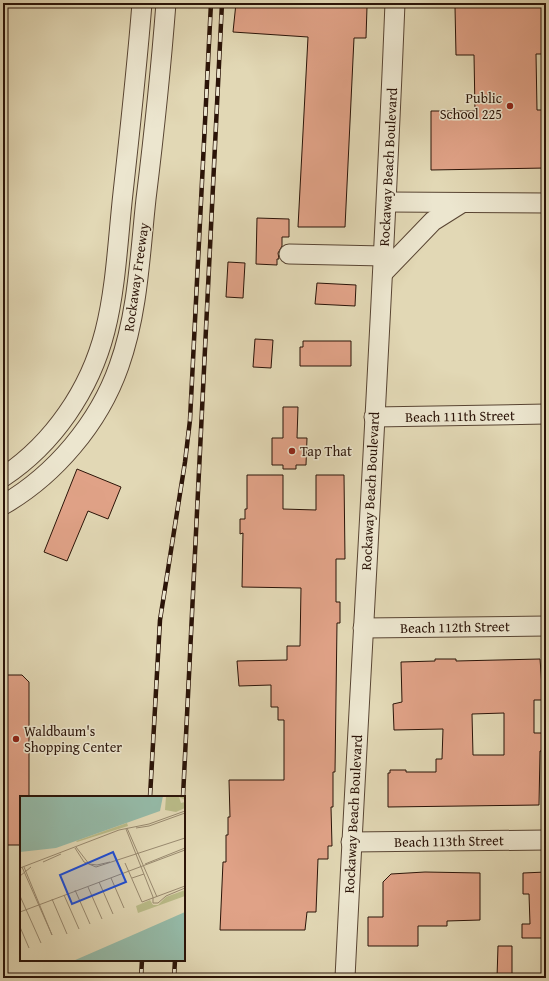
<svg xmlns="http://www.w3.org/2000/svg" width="549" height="981" font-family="'Gentium Book Plus',serif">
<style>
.building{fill:#e0a287;stroke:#2b1408;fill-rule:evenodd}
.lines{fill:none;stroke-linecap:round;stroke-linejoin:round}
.minor-casing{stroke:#594533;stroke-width:21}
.minor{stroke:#ece6cf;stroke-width:19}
.rail-casing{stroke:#2b1408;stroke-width:4.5}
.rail{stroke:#ece6cf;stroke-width:3;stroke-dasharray:9;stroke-linecap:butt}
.poi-dot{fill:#8f2418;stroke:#ece6cf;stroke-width:1.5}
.labels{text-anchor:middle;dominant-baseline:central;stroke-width:3;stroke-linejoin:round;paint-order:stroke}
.poi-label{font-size:14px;fill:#2b1408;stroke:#ece6cf;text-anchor:start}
.street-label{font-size:14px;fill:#2b1408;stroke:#ece6cf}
.inset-river{fill:none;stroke:#95bba9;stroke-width:2}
.inset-road{fill:none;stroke:#998a70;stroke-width:1}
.view{fill:#1d4ed8;fill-opacity:0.15;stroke:#1d4ed8;stroke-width:2}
.inset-edge{fill:none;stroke:#2b1408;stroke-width:2}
</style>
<rect width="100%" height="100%" fill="#e2d8b5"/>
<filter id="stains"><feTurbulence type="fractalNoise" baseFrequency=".005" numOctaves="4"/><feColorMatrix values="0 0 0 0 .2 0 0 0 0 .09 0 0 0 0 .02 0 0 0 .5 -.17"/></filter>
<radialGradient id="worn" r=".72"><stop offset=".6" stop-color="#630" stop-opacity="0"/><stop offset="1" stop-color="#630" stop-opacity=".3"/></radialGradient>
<!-- building -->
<g class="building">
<polygon points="236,3 335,3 335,6 367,7 366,38 354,38 345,227 298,227 308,37 233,32"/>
<polygon points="546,6 546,54 536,54 537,110 546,110 546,168 431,170 431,111 475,111 474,55 456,55 455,7"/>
<polygon points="257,218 289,219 289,237 282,237 282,246 278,253 279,259 277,259 277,265 256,264"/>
<polygon points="228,262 245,263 243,298 226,297"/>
<polygon points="317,283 356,285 355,306 315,304"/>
<polygon points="255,339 273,340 271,368 253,367"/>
<polygon points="303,341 351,341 351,366 300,366 300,347 303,347"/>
<polygon points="283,407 298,407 297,438 307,438 306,465 296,465 296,469 283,469 283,465 272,465 272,438 283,438"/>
<polygon points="77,469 121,487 108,519 88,511 67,561 44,552"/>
<polygon points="247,475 283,475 283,509 316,510 316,475 344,475 345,559 336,559 336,602 340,602 340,623 337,623 335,772 333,772 333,807 331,807 332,846 328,846 328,859 318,859 316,912 307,912 305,930 220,930 223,862 226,862 226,835 228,835 228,817 230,817 229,780 284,780 284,720 278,720 278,707 271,707 271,685 239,686 237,661 287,660 287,646 300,646 301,588 242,587 243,533 240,534 240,519 245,519 245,509 247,509"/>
<path d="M435,659H456V661L540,659L543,700H534V733H546V751H540L539,805L388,807V773H390V770H406V772H436V759H442L443,729L394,730L393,704L402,702L401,662L435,661ZM504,713V755H473L472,714Z"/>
<polygon points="3,675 22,675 29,682 29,797 21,797 21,845 3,845"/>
<polygon points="425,872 480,873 480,920 447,921 447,926 418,926 418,946 368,946 368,917 383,917 383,882 391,874"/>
<polygon points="546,872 546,938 522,938 522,924 530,924 529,894 523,894 523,873"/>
<polygon points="498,946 512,946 512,978 497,978"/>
</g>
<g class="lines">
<defs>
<g id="minor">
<polyline points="387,202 546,203"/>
<polyline points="289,254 384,256"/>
<polyline points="383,273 433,221 460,204"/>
<polyline points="374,417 546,414"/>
<path d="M3,477C53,444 90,390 105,331C116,288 118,238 123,193C130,130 137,67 142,3"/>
<path d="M3,505C55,475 99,423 119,366C138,313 140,254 146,199C154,134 161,68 166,3"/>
<polyline points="363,628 546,626"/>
<polyline points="351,842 546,840"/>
<path d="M345,978C361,653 382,328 395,3"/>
</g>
</defs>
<!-- minor casing -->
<use href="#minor" class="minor-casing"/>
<!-- minor -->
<use href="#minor" class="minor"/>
<defs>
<g id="rail">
<polyline points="150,797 160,620 185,462 190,420 211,3"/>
<polyline points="183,797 222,3"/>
<polyline points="141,978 142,960"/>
<polyline points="174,978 175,960"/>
</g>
</defs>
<!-- rail casing -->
<use href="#rail" class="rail-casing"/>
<!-- rail -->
<use href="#rail" class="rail"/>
</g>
<!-- markers -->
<g class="poi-dot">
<circle cx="510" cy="106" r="4"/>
<circle cx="292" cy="451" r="4"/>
<circle cx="16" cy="739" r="4"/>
</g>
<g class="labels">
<!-- poi labels -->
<g class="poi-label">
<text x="502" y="98" text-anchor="end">Public<tspan x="502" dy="16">School 225</tspan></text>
<text x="300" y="451">Tap That</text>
<text x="24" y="731">Waldbaum's<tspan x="24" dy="16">Shopping Center</tspan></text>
</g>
<!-- street labels -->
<g class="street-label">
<text transform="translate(388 167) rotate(-87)">Rockaway Beach Boulevard</text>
<text transform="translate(136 277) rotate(-82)">Rockaway Freeway</text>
<text transform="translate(460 416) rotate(-1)">Beach 111th Street</text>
<text transform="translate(370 491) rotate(-87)">Rockaway Beach Boulevard</text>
<text transform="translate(455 627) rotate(-1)">Beach 112th Street</text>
<text transform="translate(353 814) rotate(-87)">Rockaway Beach Boulevard</text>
<text transform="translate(449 841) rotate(-1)">Beach 113th Street</text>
</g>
</g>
<!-- overview -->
<g transform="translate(20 796)">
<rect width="165" height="165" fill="#e2d8b5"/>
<path d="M146,0H164L165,4L159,1L161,7L165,6V12L156,16L145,14ZM107,27L108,30L57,46L56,45ZM165,94V100L118,117L116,110L130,104L133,109H138L146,101Z" fill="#babc89"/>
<path d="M0,0H143L140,15L36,52L0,56ZM165,116V165H53L115,138Z" fill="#95bba9"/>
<path class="inset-river" d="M0,37L76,27L95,28"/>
<path class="inset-road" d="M107,32L137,101M116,32L129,30L165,17M106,33L133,101V107H138L146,100L165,92M56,51L69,68L77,69L90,66M55,52L64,66L76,71L165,42M23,66L41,58M105,67L122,106L165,90M125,68L165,52M2,71L32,139L4,71M0,72L99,34L129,28L165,15M0,80L11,71M91,82L104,112M112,82L124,78M79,86L93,118M68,91L82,123M55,94L70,128M44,99L59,133M0,100L21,147M32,103L47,138M0,116L165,54M0,131L9,152"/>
<path class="view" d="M93,56L106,86L52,108L40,79Z"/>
<rect width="165" height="165" class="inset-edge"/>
</g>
<!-- margin -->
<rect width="549" height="981" fill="none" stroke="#e2d8b5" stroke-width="16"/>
<rect x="4" y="4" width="541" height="973" fill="none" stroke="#2b1408" stroke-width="2"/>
<rect x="8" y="8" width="533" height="965" fill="none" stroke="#2b1408"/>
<rect width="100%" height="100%" filter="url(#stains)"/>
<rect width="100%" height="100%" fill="url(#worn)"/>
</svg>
